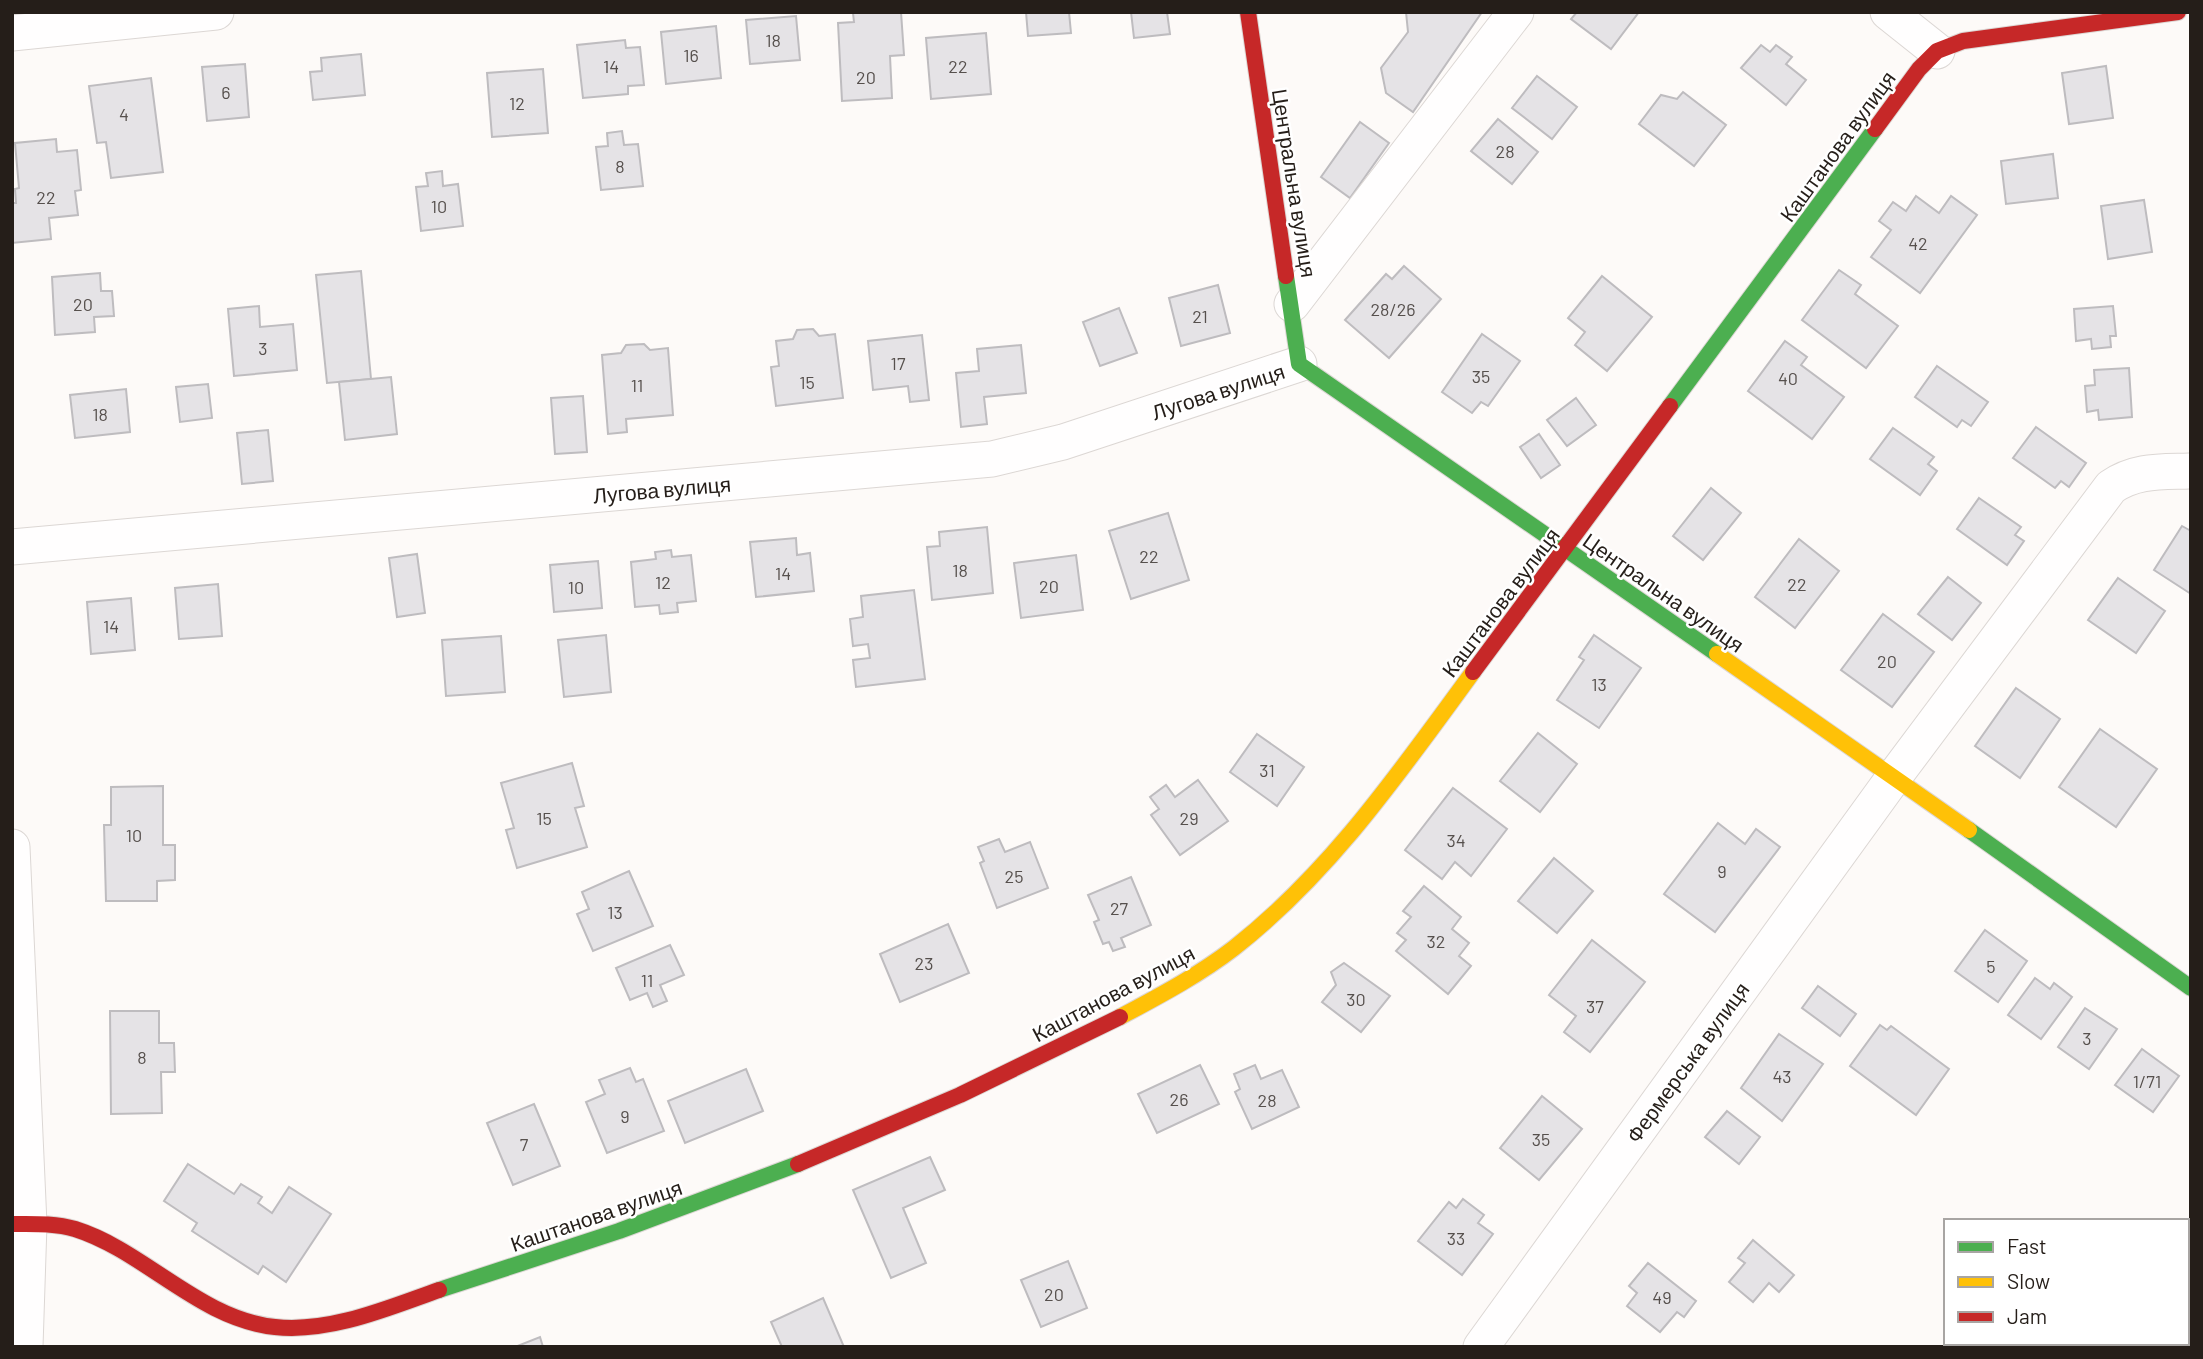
<svg xmlns="http://www.w3.org/2000/svg" width="2203" height="1359" font-family="Barlow,sans-serif">
<style>
.building{fill:#e5e3e6;stroke:#bebcbf;stroke-width:2}
.lines{fill:none;stroke-linecap:round;stroke-linejoin:round}
.street-casing{stroke:#dcd7d4;stroke-width:37}
.fast-casing{stroke:#dcd7d4;stroke-width:18}
.slow-casing{stroke:#dcd7d4;stroke-width:18}
.jam-casing{stroke:#dcd7d4;stroke-width:18}
.street{stroke:#fffefe;stroke-width:35}
.fast{stroke:#4caf50;stroke-width:16}
.slow{stroke:#ffc107;stroke-width:16}
.jam{stroke:#c62828;stroke-width:16}
.labels{text-anchor:middle;dominant-baseline:central;stroke-width:5;stroke-linejoin:round;paint-order:stroke}
.number-label{font-size:18px;fill:#56504d}
.street-label{font-size:21px;fill:#251e19;stroke:#fff}
</style>
<rect width="100%" height="100%" fill="#fdfaf8"/>
<!-- building -->
<g class="building">
<polygon points="901,12 904,55 890,56 892,98 842,101 838,23 854,22 853,13"/>
<polygon points="1026,12 1069,12 1071,33 1028,36"/>
<polygon points="1131,12 1167,12 1170,34 1134,38"/>
<polygon points="1406,12 1482,12 1413,112 1386,93 1381,68 1408,32"/>
<polygon points="1577,12 1639,12 1611,49 1571,19"/>
<polygon points="796,16 800,60 750,64 746,20"/>
<polygon points="716,26 721,78 666,84 661,32"/>
<polygon points="986,33 991,94 931,99 926,38"/>
<polygon points="625,40 626,48 640,47 644,85 628,86 628,94 583,98 577,45"/>
<polygon points="1761,45 1770,52 1776,45 1792,57 1786,64 1806,80 1786,105 1741,68"/>
<polygon points="361,54 365,95 313,100 310,72 322,71 321,58"/>
<polygon points="245,64 249,117 207,121 202,67"/>
<polygon points="2106,66 2113,118 2069,124 2062,73"/>
<polygon points="543,69 548,133 492,137 487,73"/>
<polygon points="1537,76 1577,107 1552,139 1512,108"/>
<polygon points="151,78 163,172 111,178 106,142 97,143 89,86"/>
<polygon points="1683,92 1726,125 1694,166 1639,124 1661,95 1677,99"/>
<polygon points="1498,119 1538,152 1512,184 1471,151"/>
<polygon points="1360,122 1389,143 1350,198 1321,177"/>
<polygon points="622,131 624,145 638,144 643,186 601,190 596,147 608,146 607,133"/>
<polygon points="56,139 57,152 77,150 81,190 75,191 78,215 49,218 51,239 12,243 12,203 16,203 15,189 19,188 15,143"/>
<polygon points="2053,154 2058,198 2006,204 2001,161"/>
<polygon points="442,171 443,186 458,184 463,226 421,231 416,187 428,186 426,173"/>
<polygon points="1916,196 1939,213 1951,196 1977,215 1920,293 1871,257 1891,230 1879,221 1893,202 1906,211"/>
<polygon points="2144,200 2152,252 2108,259 2101,206"/>
<polygon points="1404,266 1441,299 1389,358 1345,320 1386,274 1392,279"/>
<polygon points="1839,270 1861,285 1855,294 1898,326 1866,368 1802,320"/>
<polygon points="361,271 371,379 327,383 316,275"/>
<polygon points="100,273 101,291 112,291 114,316 94,317 95,332 55,335 52,277"/>
<polygon points="1602,276 1652,317 1607,371 1575,345 1585,332 1568,318"/>
<polygon points="1218,285 1230,333 1181,346 1169,298"/>
<polygon points="259,306 260,327 293,324 297,370 234,376 228,309"/>
<polygon points="2113,306 2116,336 2110,336 2111,347 2092,349 2091,339 2076,341 2074,309"/>
<polygon points="1119,308 1137,353 1100,366 1083,322"/>
<polygon points="813,329 819,336 835,334 843,398 776,406 771,367 779,366 776,341 793,339 797,330"/>
<polygon points="1482,334 1520,361 1488,406 1481,402 1472,413 1442,392"/>
<polygon points="922,335 929,400 910,402 908,386 873,390 868,341"/>
<polygon points="1785,341 1807,357 1801,365 1844,397 1812,439 1748,391"/>
<polygon points="644,344 650,350 668,348 673,415 626,419 627,432 608,434 602,355 621,353 626,345"/>
<polygon points="1021,345 1026,393 984,397 987,424 961,427 956,373 979,371 977,349"/>
<polygon points="1937,366 1988,402 1971,426 1962,420 1957,427 1915,397"/>
<polygon points="2129,368 2132,417 2099,420 2098,410 2087,412 2085,386 2095,385 2094,370"/>
<polygon points="391,377 397,434 345,440 339,382"/>
<polygon points="208,384 212,418 180,422 176,387"/>
<polygon points="126,389 130,432 75,438 70,395"/>
<polygon points="583,396 587,452 555,454 551,398"/>
<polygon points="1576,398 1596,425 1567,446 1547,420"/>
<polygon points="2036,427 2086,463 2069,487 2061,481 2055,488 2013,458"/>
<polygon points="1893,428 1934,457 1928,464 1937,471 1920,495 1870,459"/>
<polygon points="268,430 273,481 242,484 237,433"/>
<polygon points="1539,434 1560,465 1541,478 1520,447"/>
<polygon points="1711,488 1741,513 1703,560 1673,536"/>
<polygon points="1979,498 2021,527 2015,535 2024,541 2007,565 1957,529"/>
<polygon points="1168,513 1189,580 1131,599 1109,531"/>
<polygon points="2182,526 2191,531 2191,594 2154,570"/>
<polygon points="987,527 993,593 932,600 927,547 940,546 939,532"/>
<polygon points="796,538 797,555 810,553 814,591 756,597 750,542"/>
<polygon points="1799,539 1839,571 1795,628 1755,597"/>
<polygon points="671,550 672,557 691,555 696,601 677,603 678,612 660,614 659,605 635,607 631,562 656,559 655,552"/>
<polygon points="417,554 425,613 397,617 389,558"/>
<polygon points="1076,555 1083,610 1021,618 1014,563"/>
<polygon points="598,561 602,608 554,612 550,565"/>
<polygon points="1948,577 1981,603 1952,640 1918,614"/>
<polygon points="2118,578 2165,611 2136,653 2088,620"/>
<polygon points="218,584 222,636 179,639 175,588"/>
<polygon points="914,590 925,679 856,687 853,660 870,658 868,644 853,646 850,619 863,617 861,596"/>
<polygon points="131,598 135,650 91,654 87,602"/>
<polygon points="1883,614 1934,652 1892,707 1841,670"/>
<polygon points="606,635 611,692 564,697 558,640"/>
<polygon points="1594,635 1641,668 1599,728 1557,700 1584,660 1579,657"/>
<polygon points="501,636 505,692 446,696 442,640"/>
<polygon points="2016,688 2060,719 2020,778 1975,746"/>
<polygon points="2100,729 2157,769 2116,827 2059,787"/>
<polygon points="1538,733 1577,764 1540,812 1500,781"/>
<polygon points="1257,734 1304,767 1277,806 1230,772"/>
<polygon points="572,763 584,806 575,808 587,847 517,868 506,830 514,828 501,783"/>
<polygon points="1198,780 1228,821 1180,855 1151,815 1159,809 1150,797 1166,785 1175,797"/>
<polygon points="163,786 163,845 175,845 175,880 157,881 157,901 106,901 104,825 111,825 111,787"/>
<polygon points="1453,788 1507,829 1471,876 1455,862 1442,879 1405,850"/>
<polygon points="1718,823 1745,844 1756,829 1780,847 1715,932 1664,894"/>
<polygon points="999,839 1005,852 1030,842 1048,888 997,908 980,863 984,861 978,847"/>
<polygon points="1554,858 1593,891 1557,933 1518,901"/>
<polygon points="629,871 653,926 593,951 577,914 589,909 582,892"/>
<polygon points="1131,877 1151,925 1121,938 1125,947 1113,951 1109,942 1103,944 1094,922 1099,920 1088,895"/>
<polygon points="1424,886 1461,917 1452,929 1469,943 1459,956 1471,966 1448,994 1396,951 1406,940 1397,933 1411,917 1403,911"/>
<polygon points="948,924 969,973 900,1002 880,954"/>
<polygon points="1985,930 2027,961 1998,1002 1955,971"/>
<polygon points="1592,940 1645,982 1590,1052 1564,1032 1576,1016 1549,995"/>
<polygon points="670,945 684,975 660,985 667,1001 653,1007 647,993 630,1000 616,968"/>
<polygon points="1344,963 1390,996 1361,1032 1322,1002 1336,985 1331,972"/>
<polygon points="2035,978 2050,989 2054,983 2072,997 2041,1039 2008,1015"/>
<polygon points="1818,986 1856,1014 1840,1036 1802,1008"/>
<polygon points="2085,1008 2117,1029 2089,1069 2058,1047"/>
<polygon points="110,1011 159,1011 159,1043 174,1043 175,1072 161,1072 162,1113 111,1114"/>
<polygon points="1880,1025 1887,1030 1891,1026 1949,1069 1916,1115 1850,1066"/>
<polygon points="1779,1034 1823,1064 1782,1121 1741,1088"/>
<polygon points="2142,1049 2179,1076 2153,1112 2115,1085"/>
<polygon points="1200,1065 1219,1104 1157,1133 1138,1094"/>
<polygon points="1255,1065 1261,1079 1282,1070 1299,1107 1252,1129 1235,1092 1240,1089 1234,1074"/>
<polygon points="630,1068 636,1082 643,1079 664,1131 607,1153 586,1102 605,1094 599,1080"/>
<polygon points="746,1069 763,1111 685,1143 668,1101"/>
<polygon points="1542,1096 1582,1129 1539,1180 1500,1148"/>
<polygon points="534,1104 560,1166 513,1185 487,1123"/>
<polygon points="1727,1111 1760,1137 1739,1164 1705,1137"/>
<polygon points="930,1157 945,1190 903,1208 926,1263 891,1278 853,1190"/>
<polygon points="188,1164 234,1194 241,1184 262,1197 258,1203 272,1213 289,1187 331,1214 286,1282 263,1266 258,1274 192,1231 197,1223 164,1201"/>
<polygon points="1463,1199 1484,1215 1478,1223 1493,1234 1462,1275 1418,1241 1449,1202 1456,1208"/>
<polygon points="1753,1240 1794,1275 1779,1292 1769,1283 1753,1302 1729,1282 1745,1263 1738,1258"/>
<polygon points="1068,1261 1087,1308 1041,1327 1021,1280"/>
<polygon points="1648,1263 1696,1301 1684,1317 1677,1312 1660,1332 1627,1306 1637,1293 1629,1286"/>
<polygon points="823,1298 844,1347 782,1347 771,1322"/>
<polygon points="540,1337 543,1347 515,1347"/>
</g>
<g class="lines">
<defs>
<g id="street">
<polyline points="1888,12 1937,51"/>
<polyline points="12,33 216,12"/>
<polyline points="1292,304 1516,12"/>
<polyline points="12,547 992,459 1063,442 1299,364"/>
<polyline points="12,847 29,1224 25,1347"/>
<path d="M1481,1347L1894,777L2111,487C2136,470 2160,472 2189,471"/>
</g>
<g id="fast">
<polyline points="1286,276 1299,364 1717,654"/>
<polyline points="1670,406 1875,129"/>
<polyline points="1969,830 2191,988"/>
<polyline points="2187,1244 2191,1239"/>
<polyline points="439,1290 619,1231 798,1164"/>
<polyline points="2114,1347 2116,1343"/>
</g>
<g id="slow">
<polyline points="1717,654 1969,830"/>
<path d="M1120,1017C1159,996 1199,975 1234,948C1331,872 1401,770 1473,672"/>
</g>
<g id="jam">
<polyline points="1248,12 1286,276"/>
<polyline points="1875,129 1919,69 1937,51 1963,41 2178,12"/>
<polyline points="1473,672 1670,406"/>
<polyline points="798,1164 960,1095 1120,1017"/>
<path d="M12,1224C33,1224 55,1223 75,1229C145,1251 199,1319 275,1327C330,1333 388,1308 439,1290"/>
</g>
</defs>
<!-- street casing -->
<use href="#street" class="street-casing"/>
<!-- fast casing -->
<use href="#fast" class="fast-casing"/>
<!-- slow casing -->
<use href="#slow" class="slow-casing"/>
<!-- jam casing -->
<use href="#jam" class="jam-casing"/>
<!-- street -->
<use href="#street" class="street"/>
<!-- fast -->
<use href="#fast" class="fast"/>
<!-- slow -->
<use href="#slow" class="slow"/>
<!-- jam -->
<use href="#jam" class="jam"/>
</g>
<g class="labels">
<!-- number labels -->
<g class="number-label">
<text x="773" y="40">18</text>
<text x="691" y="55">16</text>
<text x="611" y="66">14</text>
<text x="958" y="66">22</text>
<text x="866" y="77">20</text>
<text x="226" y="92">6</text>
<text x="517" y="103">12</text>
<text x="124" y="114">4</text>
<text x="1505" y="151">28</text>
<text x="620" y="166">8</text>
<text x="46" y="197">22</text>
<text x="439" y="206">10</text>
<text x="1918" y="243">42</text>
<text x="83" y="304">20</text>
<text x="1393" y="309">28/26</text>
<text x="1200" y="316">21</text>
<text x="263" y="348">3</text>
<text x="898" y="363">17</text>
<text x="1481" y="376">35</text>
<text x="1788" y="378">40</text>
<text x="807" y="382">15</text>
<text x="637" y="385">11</text>
<text x="100" y="414">18</text>
<text x="1149" y="556">22</text>
<text x="960" y="570">18</text>
<text x="783" y="573">14</text>
<text x="663" y="582">12</text>
<text x="1797" y="584">22</text>
<text x="1049" y="586">20</text>
<text x="576" y="587">10</text>
<text x="111" y="626">14</text>
<text x="1887" y="661">20</text>
<text x="1599" y="684">13</text>
<text x="1267" y="770">31</text>
<text x="544" y="818">15</text>
<text x="1189" y="818">29</text>
<text x="134" y="835">10</text>
<text x="1456" y="840">34</text>
<text x="1722" y="871">9</text>
<text x="1014" y="876">25</text>
<text x="1119" y="908">27</text>
<text x="615" y="912">13</text>
<text x="1436" y="941">32</text>
<text x="924" y="963">23</text>
<text x="1991" y="966">5</text>
<text x="647" y="980">11</text>
<text x="1356" y="999">30</text>
<text x="1595" y="1006">37</text>
<text x="2087" y="1038">3</text>
<text x="142" y="1057">8</text>
<text x="1782" y="1076">43</text>
<text x="2147" y="1081">1/71</text>
<text x="1179" y="1099">26</text>
<text x="1267" y="1100">28</text>
<text x="625" y="1116">9</text>
<text x="1541" y="1139">35</text>
<text x="524" y="1144">7</text>
<text x="1456" y="1238">33</text>
<text x="1054" y="1294">20</text>
<text x="1662" y="1297">49</text>
</g>
<!-- street labels -->
<g class="street-label">
<text transform="translate(1837 146) rotate(-54)">Каштанова вулиця</text>
<text transform="translate(1295 183) rotate(81)">Центральна вулиця</text>
<text transform="translate(1218 391) rotate(-18)">Лугова вулиця</text>
<text transform="translate(662 489) rotate(-5)">Лугова вулиця</text>
<text transform="translate(1664 592) rotate(35)">Центральна вулиця</text>
<text transform="translate(1500 602) rotate(-53)">Каштанова вулиця</text>
<text transform="translate(1113 993) rotate(-28)">Каштанова вулиця</text>
<text transform="translate(1687 1062) rotate(-54)">Фермерська вулиця</text>
<text transform="translate(596 1215) rotate(-19)">Каштанова вулиця</text>
</g>
</g>
<!-- border -->
<rect width="2203" height="1359" fill="none" stroke="#251e19" stroke-width="28"/>
<!-- legend -->
<rect x="1944" y="1219" width="245" height="126" fill="#ffffff" stroke="#a8a5a3" stroke-width="2"/>
<rect x="1958" y="1242" width="35" height="10" fill="#4caf50" stroke="#a8a5a3" stroke-width="2"/>
<text x="2007" y="1254" font-size="21" fill="#251e19">Fast</text>
<rect x="1958" y="1277" width="35" height="10" fill="#ffc107" stroke="#a8a5a3" stroke-width="2"/>
<text x="2007" y="1289" font-size="21" fill="#251e19">Slow</text>
<rect x="1958" y="1312" width="35" height="10" fill="#c62828" stroke="#a8a5a3" stroke-width="2"/>
<text x="2007" y="1324" font-size="21" fill="#251e19">Jam</text>
</svg>
